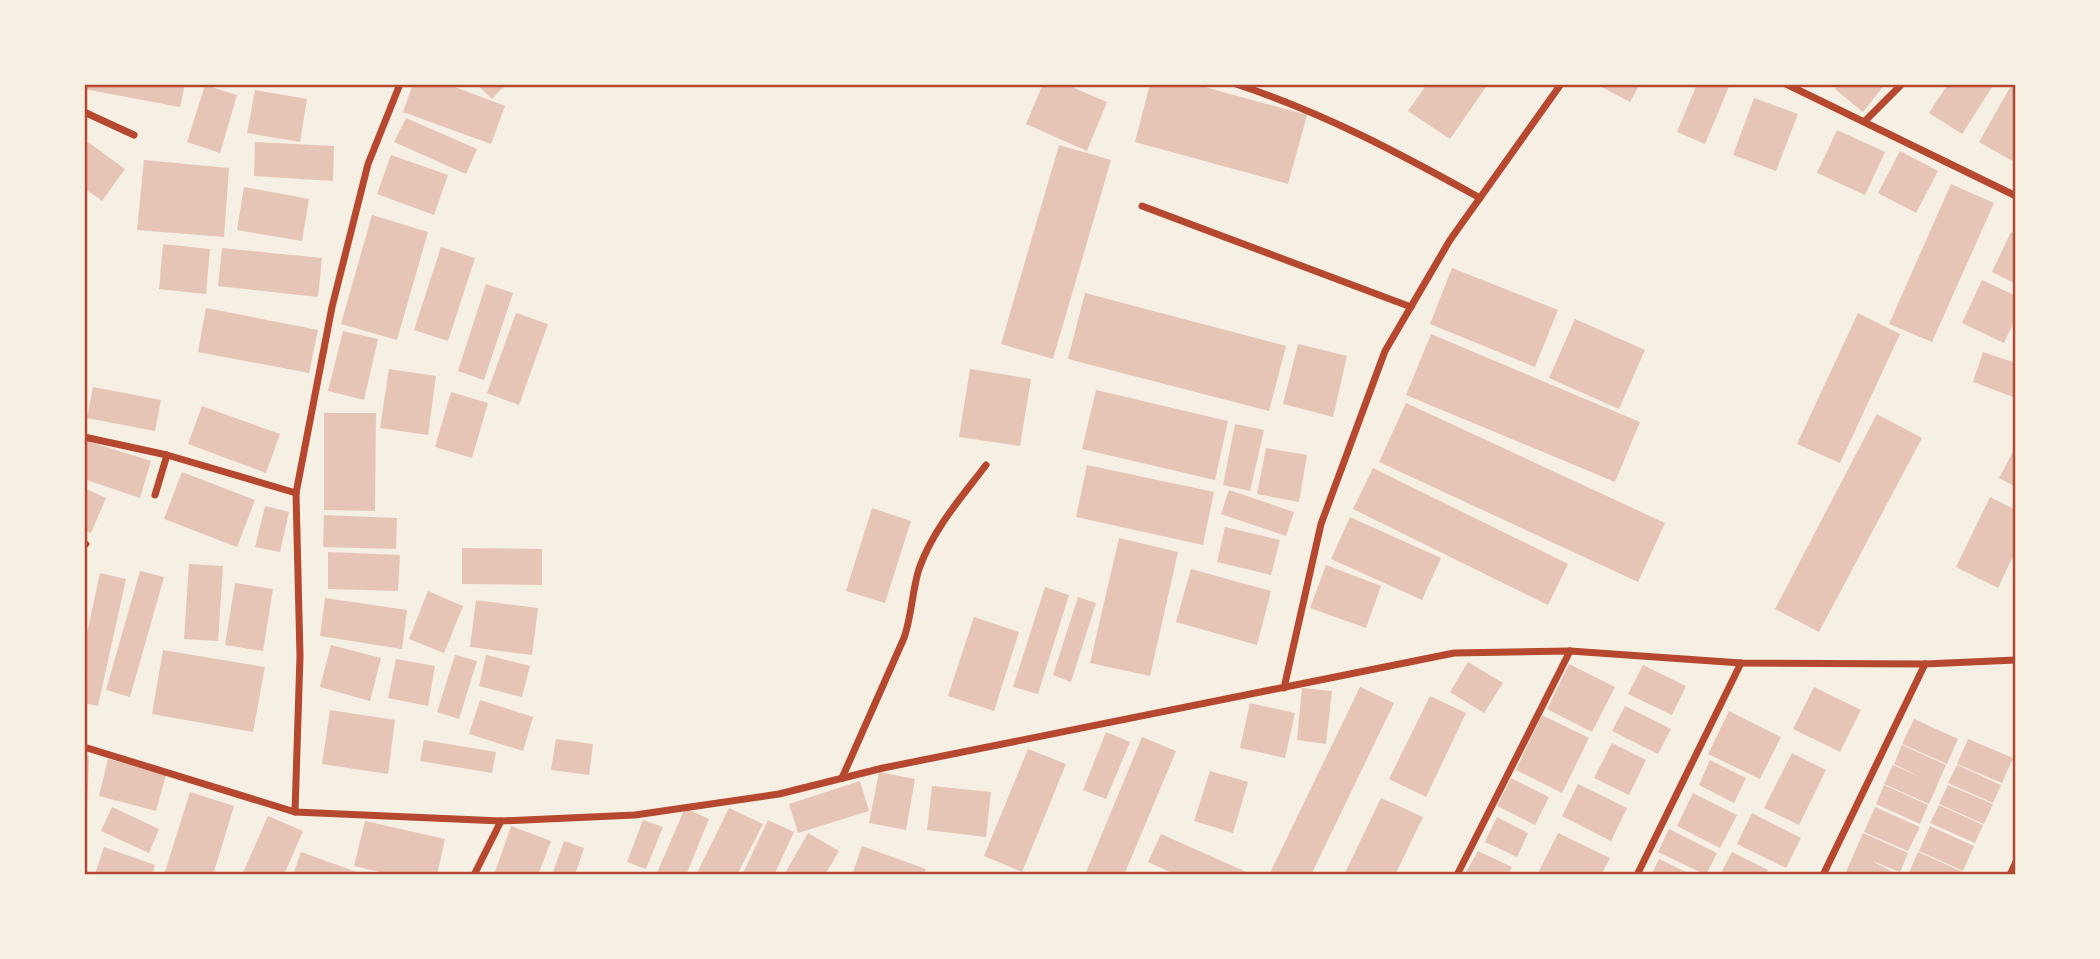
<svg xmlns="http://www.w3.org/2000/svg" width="2100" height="959" font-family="Literata,serif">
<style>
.building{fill:#e6c5b7}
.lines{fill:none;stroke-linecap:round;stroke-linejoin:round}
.service{stroke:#b5482f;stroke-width:5}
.minor{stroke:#b5482f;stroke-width:7}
.neatline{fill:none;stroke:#b5482f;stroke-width:2.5}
</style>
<rect width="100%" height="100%" fill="#f6efe4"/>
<!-- building -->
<g class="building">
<polygon points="84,84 185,84 180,107 84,89"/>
<polygon points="413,84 447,84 505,106 491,144 403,112"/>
<polygon points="476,84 506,84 492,99"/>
<polygon points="1043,84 1065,84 1107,102 1087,151 1026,124"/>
<polygon points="1150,84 1194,84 1307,115 1288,184 1135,142"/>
<polygon points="1427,84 1488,84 1450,139 1408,111"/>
<polygon points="1596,84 1640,84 1630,102"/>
<polygon points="1697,84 1730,84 1705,144 1677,132"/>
<polygon points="1839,84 1885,84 1863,112 1835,89"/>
<polygon points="1948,84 1994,84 1962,134 1929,113"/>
<polygon points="2012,84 2016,84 2016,163 1979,142"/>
<polygon points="205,85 237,95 220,153 187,142"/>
<polygon points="255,90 307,99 300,142 247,133"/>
<polygon points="1754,98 1798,114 1776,171 1733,155"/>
<polygon points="406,118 477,149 466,174 394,142"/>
<polygon points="1837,130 1885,152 1865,195 1817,173"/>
<polygon points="88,142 125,169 102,201 84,188 84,147"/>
<polygon points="255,142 334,146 333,181 254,176"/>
<polygon points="1059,145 1111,160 1053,359 1001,344"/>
<polygon points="1900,151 1938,171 1916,213 1878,193"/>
<polygon points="391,155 448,175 434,215 377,194"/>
<polygon points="144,160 229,168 224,237 137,230"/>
<polygon points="1951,184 1994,203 1932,342 1889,324"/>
<polygon points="244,187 309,199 302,241 237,230"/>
<polygon points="372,215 428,232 397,340 341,324"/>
<polygon points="2011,232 2016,234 2016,284 1992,272"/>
<polygon points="163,244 210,249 206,294 159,289"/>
<polygon points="441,247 475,258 448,341 414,330"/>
<polygon points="222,248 322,258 318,297 218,286"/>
<polygon points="1452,268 1558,310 1535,367 1430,324"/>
<polygon points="1982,280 2016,296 2016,317 2004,343 1962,323"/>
<polygon points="486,284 513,293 484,380 458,371"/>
<polygon points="1085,293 1286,346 1269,411 1068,359"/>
<polygon points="206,308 318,330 309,373 198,352"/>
<polygon points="516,313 548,324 519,405 487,393"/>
<polygon points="1858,313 1900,334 1840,463 1797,444"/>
<polygon points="1575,319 1645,350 1619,409 1549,378"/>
<polygon points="343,331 378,339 364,400 328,391"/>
<polygon points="1431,334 1640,422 1615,482 1406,395"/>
<polygon points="1298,344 1347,356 1333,417 1283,404"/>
<polygon points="1983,352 2016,363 2016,398 1973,382"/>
<polygon points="389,369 436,376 428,435 380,428"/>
<polygon points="970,369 1031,379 1020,446 959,437"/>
<polygon points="93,387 161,400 155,431 87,418"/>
<polygon points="1096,390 1228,421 1215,480 1082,449"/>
<polygon points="451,392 488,403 472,458 435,447"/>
<polygon points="1406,403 1665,523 1638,582 1379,462"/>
<polygon points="202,406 280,434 266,473 188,444"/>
<polygon points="324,413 376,413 375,511 324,510"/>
<polygon points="1877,414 1922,438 1819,632 1775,609"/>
<polygon points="1235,424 1264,430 1250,491 1223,485"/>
<polygon points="84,440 151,461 140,498 84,479"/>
<polygon points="2016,446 2016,487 1999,478"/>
<polygon points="1266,448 1307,455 1299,502 1257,494"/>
<polygon points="1087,465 1214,492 1203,545 1076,517"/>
<polygon points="1373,468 1568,564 1548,605 1353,509"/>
<polygon points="182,472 255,500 237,547 164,519"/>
<polygon points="84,488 106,498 91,533 84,530"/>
<polygon points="1229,490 1294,512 1286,536 1221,514"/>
<polygon points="1990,497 2016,510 2016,550 1998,588 1956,567"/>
<polygon points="265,506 289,512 280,552 255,547"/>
<polygon points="872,508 911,521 885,603 846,591"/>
<polygon points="324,515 397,518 396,549 323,547"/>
<polygon points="1350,517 1441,558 1422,600 1331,559"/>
<polygon points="1225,527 1280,540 1271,575 1217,562"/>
<polygon points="1119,538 1178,552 1150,676 1090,663"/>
<polygon points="462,548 542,549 542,585 462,584"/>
<polygon points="328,552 400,555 398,591 328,589"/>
<polygon points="189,564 223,566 218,641 184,639"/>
<polygon points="1326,565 1381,586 1366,628 1310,608"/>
<polygon points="1191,569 1271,591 1257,645 1176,622"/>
<polygon points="140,571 164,577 130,697 106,690"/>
<polygon points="100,573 126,579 98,706 84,703 84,647"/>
<polygon points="235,583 273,589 263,651 225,645"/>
<polygon points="1045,587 1069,595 1038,694 1013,687"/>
<polygon points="428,591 463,606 444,653 409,639"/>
<polygon points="1078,597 1096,603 1071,682 1053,675"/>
<polygon points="325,598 407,610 402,649 320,636"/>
<polygon points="476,600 538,608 532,655 470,647"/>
<polygon points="974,617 1019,632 994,711 948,696"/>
<polygon points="331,645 381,658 370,701 320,687"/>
<polygon points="163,650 265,667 253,732 152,714"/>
<polygon points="455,655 477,661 459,719 437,712"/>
<polygon points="486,655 530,666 522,697 479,686"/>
<polygon points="396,659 435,666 428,706 388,698"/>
<polygon points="1468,662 1503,683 1484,713 1450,692"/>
<polygon points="1569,664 1615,687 1592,732 1547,709"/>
<polygon points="1643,665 1686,686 1672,715 1628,694"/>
<polygon points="1360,687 1394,703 1311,875 1269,875"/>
<polygon points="1814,687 1861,710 1840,752 1793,729"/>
<polygon points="1302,688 1332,691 1326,744 1297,740"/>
<polygon points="1430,696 1466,713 1426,797 1389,779"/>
<polygon points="480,700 533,717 523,751 469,734"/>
<polygon points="1250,703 1295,713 1285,758 1240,748"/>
<polygon points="1625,706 1671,729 1658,754 1612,731"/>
<polygon points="330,710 395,720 388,774 322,764"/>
<polygon points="1729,711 1781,737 1760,779 1708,754"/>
<polygon points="1542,715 1589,738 1562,793 1516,770"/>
<polygon points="1914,719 1958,739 1947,764 1902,744"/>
<polygon points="1106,732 1130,742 1106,799 1083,790"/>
<polygon points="1142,737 1176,751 1124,875 1085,875"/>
<polygon points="556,739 593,744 589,775 551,770"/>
<polygon points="1968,739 2013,758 2002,783 1957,764"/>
<polygon points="424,740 496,752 492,773 420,761"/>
<polygon points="1612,743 1646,760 1629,795 1594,778"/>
<polygon points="1902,745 1946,765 1929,804 1884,784 1893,765 1920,777 1894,764"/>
<polygon points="1028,749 1066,764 1022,872 984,856"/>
<polygon points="1792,753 1826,770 1799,825 1764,808"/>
<polygon points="84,756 89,756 86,838 84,838"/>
<polygon points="108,759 166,775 156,811 99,796"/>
<polygon points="1710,760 1746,778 1734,803 1699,785"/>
<polygon points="1957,765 2001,785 1993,803 1948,783"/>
<polygon points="1210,771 1248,782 1233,833 1194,821"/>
<polygon points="879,772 915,779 906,830 869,823"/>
<polygon points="1511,778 1549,797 1535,825 1497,806"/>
<polygon points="860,781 869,811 798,833 789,804"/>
<polygon points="1578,784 1627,808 1611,841 1562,816"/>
<polygon points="1884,785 1928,805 1920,824 1876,804"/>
<polygon points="1948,785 1993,804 1984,824 1939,804"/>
<polygon points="932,786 991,792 986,837 927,830"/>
<polygon points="190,792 234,806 213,875 164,875"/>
<polygon points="1693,793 1737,815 1720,848 1677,826"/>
<polygon points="1381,798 1423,817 1395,875 1344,875"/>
<polygon points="1939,805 1983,825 1975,843 1930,823"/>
<polygon points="112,807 159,829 149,853 101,831"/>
<polygon points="1875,807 1920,827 1908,851 1864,832"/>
<polygon points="685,808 709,819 686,875 656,875"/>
<polygon points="729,808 763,824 737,875 696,875"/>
<polygon points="1752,813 1801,838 1786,868 1737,844"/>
<polygon points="268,816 303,831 284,875 242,875"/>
<polygon points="1497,817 1528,833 1517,857 1485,842"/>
<polygon points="643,820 663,827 646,869 627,862"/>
<polygon points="768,820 794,832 774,875 742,875"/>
<polygon points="365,821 445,839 437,875 393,875 354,866"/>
<polygon points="511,826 551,841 538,875 494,875"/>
<polygon points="1930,826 1974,846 1963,871 1919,851"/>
<polygon points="1669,829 1717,853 1706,875 1658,852"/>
<polygon points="808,833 839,851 825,875 784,875"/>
<polygon points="1558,833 1610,858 1601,875 1537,875"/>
<polygon points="1863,833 1908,853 1900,872 1872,861 1898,875 1853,875 1846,872"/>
<polygon points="1161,834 1253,875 1177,875 1148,862"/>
<polygon points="564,841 584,848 575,875 552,875"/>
<polygon points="862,846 926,869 923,875 852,875"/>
<polygon points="104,847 155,865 152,875 95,874"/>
<polygon points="1478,851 1512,867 1508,875 1466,872"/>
<polygon points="301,852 365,875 293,875"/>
<polygon points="1732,852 1768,870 1765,875 1720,875"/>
<polygon points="1918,852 1963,872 1962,875 1908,875"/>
<polygon points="1659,859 1692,875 1651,875"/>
</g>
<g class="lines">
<!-- service -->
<polyline class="service" points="84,547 87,544"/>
<!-- minor -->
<g class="minor">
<path d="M1236,84C1324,113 1399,153 1480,198"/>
<polyline points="1786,84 2016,196"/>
<polyline points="84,112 134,135"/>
<polyline points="1865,121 1902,84"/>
<polyline points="1142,206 1411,307"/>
<polyline points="84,437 167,455 296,493"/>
<polyline points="155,495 167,455"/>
<polyline points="1284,688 1321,524 1385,351 1450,240 1561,84"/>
<polyline points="84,747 295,812 501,821 635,815 779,794 883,768 1454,653 1570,651 1741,663 1925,664 2016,660"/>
<path d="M842,778L904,638C912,615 912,591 919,569C933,529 961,498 986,465"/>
<polyline points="295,812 300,656 296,493 332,307 368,164 400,84"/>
<polyline points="474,875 501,821"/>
<polyline points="1457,875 1570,651"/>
<polyline points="1637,875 1741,663"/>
<polyline points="1823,875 1925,664"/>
<polyline points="2010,875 2016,862"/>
</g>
</g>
<!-- border -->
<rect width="2100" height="959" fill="none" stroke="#f6efe4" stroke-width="172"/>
<rect x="86" y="86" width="1928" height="787" class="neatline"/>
</svg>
